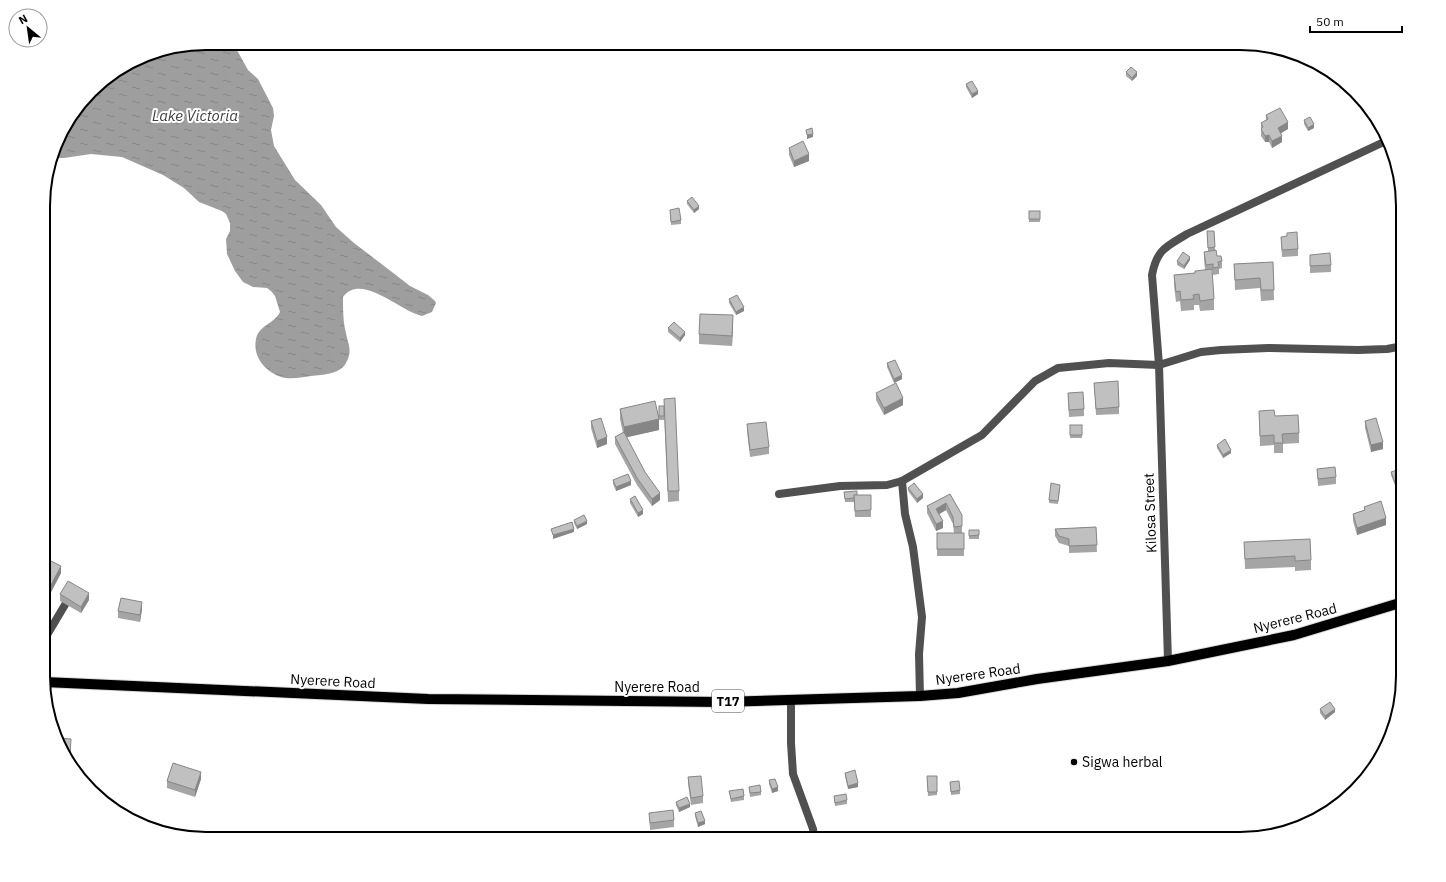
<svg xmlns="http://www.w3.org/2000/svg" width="1446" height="882" font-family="'IBM Plex Sans',sans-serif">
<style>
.water{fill:url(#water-ripples)}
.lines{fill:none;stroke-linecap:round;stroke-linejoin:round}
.primary-casing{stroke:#dbdbdb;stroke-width:12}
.minor{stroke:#505050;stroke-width:8}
.primary{stroke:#000;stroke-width:10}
.wall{fill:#a5a5a5}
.shaded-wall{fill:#868686}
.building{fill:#c0c0c0;stroke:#868686}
.poi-dot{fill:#000;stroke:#fff;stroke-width:1.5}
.labels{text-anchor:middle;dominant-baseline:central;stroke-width:4;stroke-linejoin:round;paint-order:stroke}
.shield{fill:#fff;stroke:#4c4c4c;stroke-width:1}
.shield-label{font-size:13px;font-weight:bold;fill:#000}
.street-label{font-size:14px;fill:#000;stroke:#fff}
.poi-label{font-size:14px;fill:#000;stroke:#fff;text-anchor:start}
.water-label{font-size:15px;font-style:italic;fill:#3f3f3f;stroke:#fff}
.rim{fill:none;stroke:#000;stroke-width:2}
</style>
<defs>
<pattern id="water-ripples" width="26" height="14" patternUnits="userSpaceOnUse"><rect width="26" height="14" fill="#9e9e9e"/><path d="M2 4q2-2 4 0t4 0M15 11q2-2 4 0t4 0" fill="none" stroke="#868686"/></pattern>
</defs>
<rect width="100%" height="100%" fill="#fff"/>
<!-- water -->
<path class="water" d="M206,43H233L248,70L258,79L273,108L274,116L271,130L274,146L295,180L321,205L336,227L354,243L392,272L410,286L428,295L435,301L436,303L432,312L422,316C401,312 361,272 343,297C343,309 343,322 346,333C348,345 353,350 346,363C340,374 323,375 311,376C303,377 294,379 286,378C268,375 252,358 256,339C259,325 274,324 280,312L275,296L271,291L267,288L253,287L243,282L235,271L227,254L226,239L230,231V223L226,214L222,211L199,202L184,188L163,175L122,157L91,154L64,158H53L60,134L98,84L144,55Z"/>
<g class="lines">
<defs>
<polyline id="primary" points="44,682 428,699 721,702 920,696 958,693 1037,679 1168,661 1294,635 1403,602"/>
</defs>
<!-- primary casing -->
<use href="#primary" class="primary-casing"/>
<!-- minor -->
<g class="minor">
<polyline points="902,481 905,514 913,547 922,617 919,654 920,696"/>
<polyline points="779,494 840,486 887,485 902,481 982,435 1035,381 1058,368 1109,363 1159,365 1201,352 1221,350 1268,348 1358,350 1387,349 1403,346"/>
<polyline points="44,640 69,598"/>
<path d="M1168,661L1159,365L1152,275C1157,249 1166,247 1187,234L1386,141"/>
<polyline points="791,700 791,743 793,774 813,829 814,839"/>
<polyline points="950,839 969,839"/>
</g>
<!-- primary -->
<use href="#primary" class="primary"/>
</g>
<!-- wall -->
<g class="wall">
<polygon points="1068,43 1079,43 1072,48"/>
<polygon points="1126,72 1137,76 1132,81 1126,76"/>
<polygon points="966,84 978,94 972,98 966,87"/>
<polygon points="1266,115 1288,129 1281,133 1282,142 1272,148 1269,142 1265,142 1261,136 1261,123 1266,121"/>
<polygon points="1304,120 1314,128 1308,131 1304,124"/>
<polygon points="789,148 809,161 794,167 789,155"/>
<polygon points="687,201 699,209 694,213 687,204"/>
<polygon points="670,210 681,220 681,224 671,225"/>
<rect x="1029" y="211" width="11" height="11"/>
<polygon points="1207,231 1214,231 1215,250 1217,256 1222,261 1222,268 1219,269 1219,274 1213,275 1213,270 1212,271 1214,299 1214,310 1200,311 1199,305 1194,305 1194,310 1181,311 1180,301 1176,302 1174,285 1174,275 1195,273 1205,270 1204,259 1204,252 1211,251 1208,251"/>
<polygon points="1281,237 1298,249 1298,256 1282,257"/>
<polygon points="1310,255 1331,265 1331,272 1310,273"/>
<polygon points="1190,260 1184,269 1177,265 1177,261"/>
<polygon points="1273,262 1274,300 1261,301 1260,288 1235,290 1234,264"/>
<polygon points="729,299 744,311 736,315 729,303"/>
<polygon points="733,325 732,346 699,344 699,334"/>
<polygon points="668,328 685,335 680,342 668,332"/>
<polygon points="887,363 902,379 894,383 887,367"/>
<polygon points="1094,383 1119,407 1119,414 1096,415"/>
<polygon points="876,393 903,405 884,415 876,400"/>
<polygon points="1068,393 1084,409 1084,416 1069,417 1068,400"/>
<polygon points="664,399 679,491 679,501 668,502 664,413 664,420 659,420 659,430 626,437 660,500 652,506 637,485 615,444 615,437 623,433 620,419 620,409 659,417 664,406"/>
<polygon points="1259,411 1275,416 1299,433 1299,443 1283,444 1283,453 1274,453 1274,445 1260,446"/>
<polygon points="591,421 607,444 597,448 591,428"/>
<polygon points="1365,421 1383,449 1371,452 1365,428"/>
<polygon points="747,424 769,447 769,454 750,457 747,431"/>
<rect x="1070" y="425" width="12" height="13"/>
<polygon points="1217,445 1231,453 1223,458 1217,448"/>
<polygon points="1317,469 1336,477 1336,484 1318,486"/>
<polygon points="1391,472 1403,478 1398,493 1391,475"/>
<polygon points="613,480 631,485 616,491 613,484"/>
<polygon points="908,488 923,498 917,503 908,491"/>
<polygon points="1060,488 1058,504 1049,503 1049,500"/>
<polygon points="844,492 857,495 871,495 871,517 855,517 854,502 845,502"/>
<polygon points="950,494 962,515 962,533 964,533 964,556 937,556 937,533 954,533 953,524 946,510 939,514 943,528 936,531 927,513 927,506"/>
<polygon points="630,499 643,514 638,517 630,503"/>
<polygon points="1364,507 1386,525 1357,535 1353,521 1353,514 1364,510"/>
<polygon points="574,520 587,524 577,529 574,523"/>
<polygon points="1096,527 1097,552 1069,553 1069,546 1059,543 1055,536 1055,529"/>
<rect x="969" y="530" width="10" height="9"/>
<polygon points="1244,542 1311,560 1311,570 1295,571 1295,567 1245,569"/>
<polygon points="44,568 61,573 50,594 44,591"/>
<polygon points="60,594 89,600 81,613 60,601"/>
<polygon points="142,609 140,622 118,618 118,611"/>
<polygon points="1320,709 1335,712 1325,720 1320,713"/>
<polygon points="60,738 71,746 70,762 69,762"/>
<polygon points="845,773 858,787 848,789 845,776"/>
<polygon points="927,776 937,776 937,795 928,796"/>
<polygon points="688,777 703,796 703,803 691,805 688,784"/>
<polygon points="201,779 195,797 167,788 167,781"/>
<polygon points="769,780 778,791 772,793 769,784"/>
<polygon points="950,782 960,790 960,794 951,795"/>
<polygon points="749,787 761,792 761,795 750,797"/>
<polygon points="729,791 744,796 744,800 731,802"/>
<polygon points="834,796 847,800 847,804 835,806"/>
<polygon points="676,802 690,807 679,812 676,805"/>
<polygon points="649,813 674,820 674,827 650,830"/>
<polygon points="695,813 705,824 698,827 695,816"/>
</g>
<!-- shaded-wall -->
<g class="shaded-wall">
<polygon points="1072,43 1079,43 1072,48"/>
<polygon points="1137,72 1137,76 1132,81 1132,78"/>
<polygon points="978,91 978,94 972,98 972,94"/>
<polygon points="1288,122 1288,129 1278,135 1278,128"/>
<polygon points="1314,124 1314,128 1308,131 1308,128"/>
<polygon points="813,134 813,137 807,139 807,135"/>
<polygon points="1269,135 1269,142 1265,142 1265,136"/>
<polygon points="1282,136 1282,142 1272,148 1272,141"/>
<polygon points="809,154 809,161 794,167 794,161"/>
<polygon points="699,206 699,209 694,213 694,210"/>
<polygon points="1190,257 1190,260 1184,269 1184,266"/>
<polygon points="744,307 744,311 736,315 736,312"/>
<polygon points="733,315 733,325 732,346 732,336"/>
<polygon points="685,332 685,335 680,342 680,338"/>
<polygon points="902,375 902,379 894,383 894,379"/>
<polygon points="903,398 903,405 884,415 884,408"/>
<polygon points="659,419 659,430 624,438 624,427"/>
<polygon points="607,437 607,444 597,448 597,441"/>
<polygon points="1383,442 1383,449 1371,452 1371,445"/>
<polygon points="1231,450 1231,453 1223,458 1223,455"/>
<polygon points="631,481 631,485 616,491 616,487"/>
<polygon points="1403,488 1403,491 1398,493 1398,490"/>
<polygon points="660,493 660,500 652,506 652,499"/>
<polygon points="923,494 923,498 917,503 917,499"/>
<polygon points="946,503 946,510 936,516 936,509"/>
<polygon points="643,510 643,514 638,517 638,513"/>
<polygon points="1386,518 1386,525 1357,535 1357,528"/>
<polygon points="587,521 587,524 577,529 577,526"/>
<polygon points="943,521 943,528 936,531 936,524"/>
<polygon points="574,529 574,532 553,539 553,535"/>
<polygon points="61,566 61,573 50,594 50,587"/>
<polygon points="89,593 89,600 81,613 81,607"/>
<polygon points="142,602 142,609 140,622 140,615"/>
<polygon points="1335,709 1335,712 1325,720 1325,716"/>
<polygon points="71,739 71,746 70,762 70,755"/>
<polygon points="201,772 201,779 195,797 195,790"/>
<polygon points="858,783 858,787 848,789 848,786"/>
<polygon points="778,787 778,791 772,793 772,789"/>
<polygon points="690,804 690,807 679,812 679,808"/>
<polygon points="705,821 705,824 698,827 698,823"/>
</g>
<!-- building -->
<g class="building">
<polygon points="1131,67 1137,72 1132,78 1126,72"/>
<polygon points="972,81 978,91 972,94 966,84"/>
<polygon points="1280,108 1288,122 1278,128 1282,136 1272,141 1269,135 1265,136 1261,129 1263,127 1261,123 1268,119 1266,115"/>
<polygon points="1310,117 1314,124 1308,128 1304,120"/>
<polygon points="812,128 813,134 807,135 806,130"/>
<polygon points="803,141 809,154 794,161 789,148"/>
<polygon points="692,197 699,206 694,210 687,201"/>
<polygon points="679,208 681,220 671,222 670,210"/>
<rect x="1029" y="211" width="11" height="8"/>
<polygon points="1207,231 1214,231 1215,247 1208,248"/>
<polygon points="1297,232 1298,249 1282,250 1281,237 1287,236 1287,233"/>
<polygon points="1216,250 1217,256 1221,256 1222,261 1218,262 1219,267 1213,268 1213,264 1206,265 1204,252"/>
<polygon points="1183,252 1190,257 1184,266 1177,261"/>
<polygon points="1330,253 1331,265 1310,266 1310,255"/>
<polygon points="1273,262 1274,290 1261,290 1260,278 1235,280 1234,264"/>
<polygon points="1212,269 1214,299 1200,301 1199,294 1193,295 1194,299 1181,300 1180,291 1176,292 1174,275 1195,273 1195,271"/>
<polygon points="737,295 744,307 736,312 729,299"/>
<polygon points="700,314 733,315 732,336 699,334"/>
<polygon points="674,322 685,332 680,338 668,328"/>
<polygon points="895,360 902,375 894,379 887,363"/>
<polygon points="1118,381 1119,407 1096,409 1094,383"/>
<polygon points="896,383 903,398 884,408 876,393"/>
<polygon points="1083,392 1084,409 1069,410 1068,393"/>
<polygon points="675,398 679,491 668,491 664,399"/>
<polygon points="655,401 659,419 624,427 620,409"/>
<rect x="659" y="406" width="5" height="10"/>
<polygon points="1274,410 1275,416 1298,415 1299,433 1282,434 1283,443 1274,443 1274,435 1260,436 1259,411"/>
<polygon points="601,418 607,437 597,441 591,421"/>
<polygon points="1376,418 1383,442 1371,445 1365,421"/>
<polygon points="766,422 769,447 750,450 747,424"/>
<rect x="1070" y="425" width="12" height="10"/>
<polygon points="624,432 645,472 660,493 652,499 637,478 615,437"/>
<polygon points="1225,439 1231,450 1223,455 1217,445"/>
<polygon points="1335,467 1336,477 1318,479 1317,469"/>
<polygon points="1400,469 1403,478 1403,488 1398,490 1391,472"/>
<polygon points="628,474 631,481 616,487 613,480"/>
<polygon points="914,483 923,494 917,499 908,488"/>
<polygon points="1051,483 1060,485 1058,501 1049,500"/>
<polygon points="857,491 857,495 854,495 854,498 845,499 844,492"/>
<polygon points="950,494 962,515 962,526 954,527 953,517 946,503 936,509 943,521 936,524 927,506"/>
<polygon points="854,495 871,495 871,510 855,511"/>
<polygon points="635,496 643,510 638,513 630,499"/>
<polygon points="1381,501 1386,518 1357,528 1353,514 1365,510 1364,507"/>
<polygon points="584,515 587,521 577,526 574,520"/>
<polygon points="572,522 574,529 553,535 551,529"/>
<polygon points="1096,527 1097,545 1069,546 1069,539 1059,536 1055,529"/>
<polygon points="969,530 979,530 979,535 969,536"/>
<rect x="937" y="533" width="27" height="16"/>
<polygon points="1310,539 1311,560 1295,561 1295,556 1245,559 1244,542"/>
<polygon points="49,560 61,566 50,587 44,584 44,568"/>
<polygon points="68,581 89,593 81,607 60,594"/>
<polygon points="121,598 142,602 140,615 118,611"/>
<polygon points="1330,702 1335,709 1325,716 1320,709"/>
<polygon points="60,738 71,739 70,755 66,754"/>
<polygon points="173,763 201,772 195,790 167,781"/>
<polygon points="855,770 858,783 848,786 845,773"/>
<polygon points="701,776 703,796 691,798 688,777"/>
<polygon points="927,776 937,776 937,792 928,792"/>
<polygon points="775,779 778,787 772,789 769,780"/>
<polygon points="959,781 960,790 951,792 950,782"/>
<polygon points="760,785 761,792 750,793 749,787"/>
<polygon points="743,789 744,796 731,799 729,791"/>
<polygon points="846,794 847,800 835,803 834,796"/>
<polygon points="687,797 690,804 679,808 676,802"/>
<polygon points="673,810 674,820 650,823 649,813"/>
<polygon points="701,811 705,821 698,823 695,813"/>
</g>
<!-- markers -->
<circle class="poi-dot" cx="1074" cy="762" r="4"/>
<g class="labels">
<!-- shield labels -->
<rect class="shield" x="712" y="690" width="32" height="22" rx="3"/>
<g class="shield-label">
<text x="728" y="701">T17</text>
</g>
<!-- street labels -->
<g class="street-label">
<text transform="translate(1150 513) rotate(-92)">Kilosa Street</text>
<text transform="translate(1295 618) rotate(-14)">Nyerere Road</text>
<text transform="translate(978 674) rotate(-8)">Nyerere Road</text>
<text transform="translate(333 681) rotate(3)">Nyerere Road</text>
<text x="657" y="687">Nyerere Road</text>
</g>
<!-- poi labels -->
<g class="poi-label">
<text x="1082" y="762">Sigwa herbal</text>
</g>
<!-- water labels -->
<g class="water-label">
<text x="195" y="115">Lake Victoria</text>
</g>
</g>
<!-- crop -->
<path d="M0 0H1446V882H0ZM206 50H1240A156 156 0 0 1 1396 206V676A156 156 0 0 1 1240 832H206A156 156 0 0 1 50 676V206A156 156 0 0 1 206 50Z" fill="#fff" fill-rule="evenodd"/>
<path class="rim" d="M206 50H1240A156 156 0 0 1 1396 206V676A156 156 0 0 1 1240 832H206A156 156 0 0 1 50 676V206A156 156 0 0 1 206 50Z"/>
<!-- north arrow -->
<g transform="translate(28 28) rotate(331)"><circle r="19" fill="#ffffff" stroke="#999999"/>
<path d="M0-3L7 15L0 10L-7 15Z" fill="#000000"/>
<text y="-6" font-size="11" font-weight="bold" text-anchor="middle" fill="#000000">N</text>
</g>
<!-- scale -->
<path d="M1310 26v6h92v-6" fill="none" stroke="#000000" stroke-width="2"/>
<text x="1316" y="26" font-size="12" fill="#000000" stroke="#ffffff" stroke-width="3" paint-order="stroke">50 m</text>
</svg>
